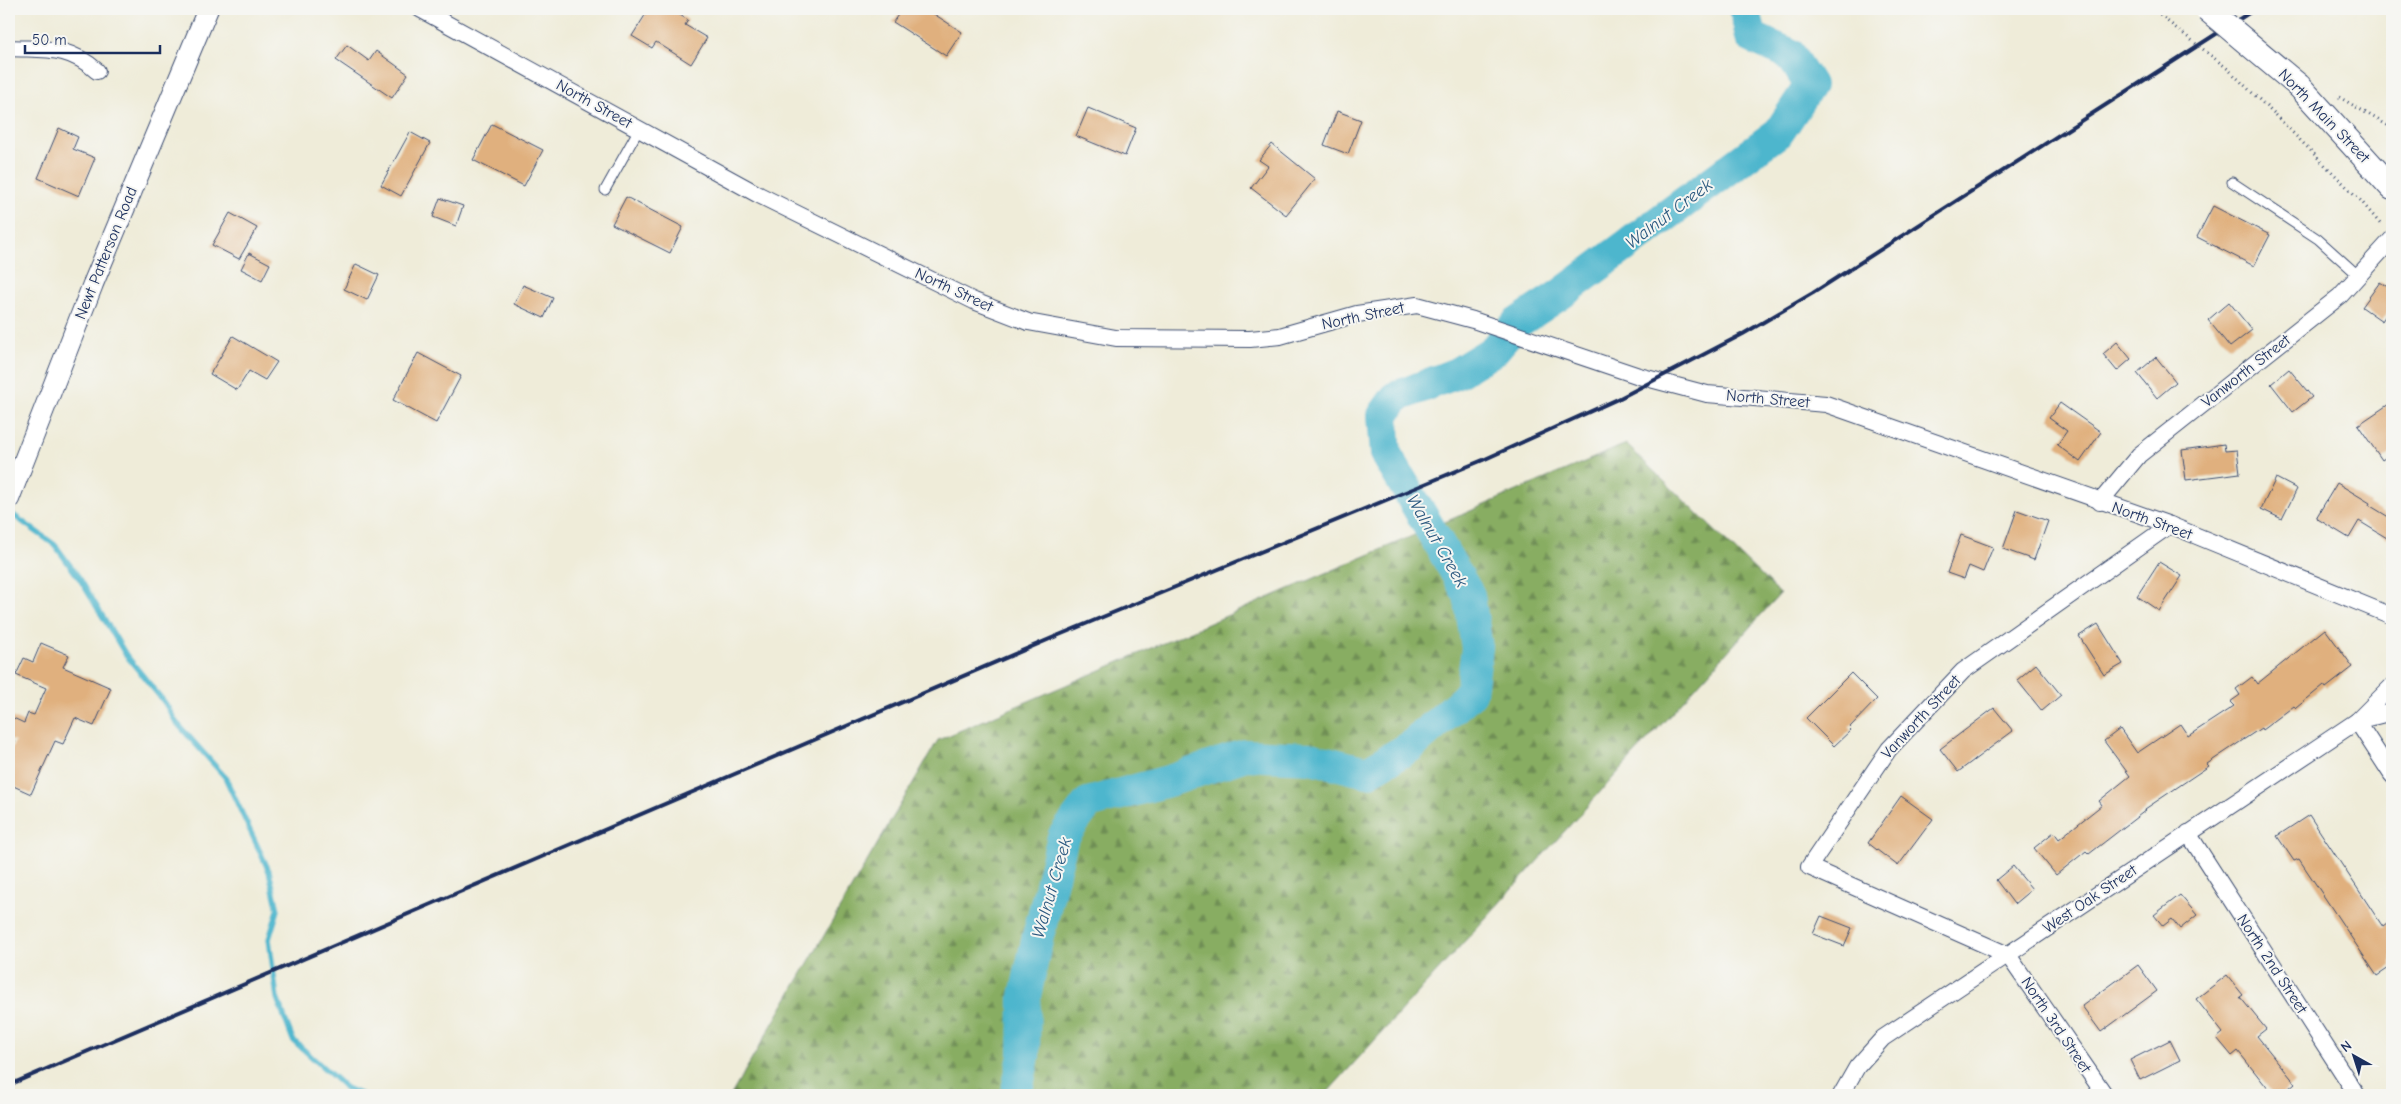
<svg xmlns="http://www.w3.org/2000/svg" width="2401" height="1104" font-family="'Comic Neue',sans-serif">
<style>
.forest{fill:url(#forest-firs);stroke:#526e60}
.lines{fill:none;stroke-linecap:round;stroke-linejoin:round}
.stream{stroke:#4eb6cd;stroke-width:5.5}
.river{stroke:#4eb6cd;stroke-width:32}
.building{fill:#e0b07e}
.service-casing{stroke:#3b4b70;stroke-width:11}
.minor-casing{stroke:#3b4b70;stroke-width:18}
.tertiary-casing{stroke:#3b4b70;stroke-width:22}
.secondary-casing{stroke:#3b4b70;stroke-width:26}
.path{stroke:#3b4b70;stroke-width:3;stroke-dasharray:1 4;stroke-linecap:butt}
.service{stroke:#fff;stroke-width:9}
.minor{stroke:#fff;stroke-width:16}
.tertiary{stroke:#fff;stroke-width:20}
.secondary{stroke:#fff;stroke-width:24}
.rail{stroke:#1b2f5e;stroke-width:4}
.secondary-bridge-casing{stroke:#3b4b70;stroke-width:26;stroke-linecap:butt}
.path-bridge{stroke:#3b4b70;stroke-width:3;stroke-dasharray:1 4;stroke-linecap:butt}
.secondary-bridge{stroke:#fff;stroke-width:24}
.labels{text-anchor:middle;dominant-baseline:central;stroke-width:4;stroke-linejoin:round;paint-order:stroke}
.street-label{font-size:16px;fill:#1b2f5e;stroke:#f6f6f2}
.water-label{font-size:18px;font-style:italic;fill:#2a587f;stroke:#f6f6f2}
</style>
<defs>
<pattern id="forest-firs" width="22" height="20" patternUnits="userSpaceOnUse" patternTransform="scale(1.25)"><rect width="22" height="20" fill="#88ad62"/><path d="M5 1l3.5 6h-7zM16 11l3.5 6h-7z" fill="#6e8d54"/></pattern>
</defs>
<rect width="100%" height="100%" fill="#f6f6f2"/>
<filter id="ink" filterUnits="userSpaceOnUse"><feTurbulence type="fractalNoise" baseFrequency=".02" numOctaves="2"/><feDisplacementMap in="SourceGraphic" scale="10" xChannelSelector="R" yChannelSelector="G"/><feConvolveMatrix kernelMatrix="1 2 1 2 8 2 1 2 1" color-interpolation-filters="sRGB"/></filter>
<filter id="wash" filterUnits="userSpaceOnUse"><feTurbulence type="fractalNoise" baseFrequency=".0096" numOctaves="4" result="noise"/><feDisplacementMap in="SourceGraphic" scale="20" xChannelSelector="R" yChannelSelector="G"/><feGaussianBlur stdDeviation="1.12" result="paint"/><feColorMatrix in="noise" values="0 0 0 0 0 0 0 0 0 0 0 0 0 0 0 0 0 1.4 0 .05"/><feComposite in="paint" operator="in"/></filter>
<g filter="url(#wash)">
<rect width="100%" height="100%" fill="#efecd9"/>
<!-- forest -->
<polygon class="forest" points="1626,444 1780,594 1325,1095 731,1095 938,740"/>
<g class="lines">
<!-- stream -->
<polyline class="stream" points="9,512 55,545 80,579 126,655 165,703 176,722 225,777 269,871 278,910 269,939 277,998 293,1040 346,1088 362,1095"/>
<!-- river -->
<polyline class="river" points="1016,1095 1024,1056 1025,996 1038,936 1063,837 1088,803 1172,780 1245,755 1310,758 1367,772 1410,747 1471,693 1477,648 1469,595 1386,454 1383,415 1396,397 1457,373 1493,351 1517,323 1561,294 1779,132 1810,85 1790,54 1751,37 1745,9"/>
</g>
<g id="blocks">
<!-- building -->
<g class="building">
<polygon points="649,9 670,9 688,20 685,25 707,38 691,64 656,42 652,48 632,36"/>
<polygon points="902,9 926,9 962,32 946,56 893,22"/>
<polygon points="347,45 369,61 376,51 408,74 392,98 336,60"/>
<polygon points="1088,108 1136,128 1125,156 1076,136"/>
<polygon points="1337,111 1361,120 1348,154 1324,145"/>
<polygon points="492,124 543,150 524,186 473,160"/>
<polygon points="59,128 78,137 73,149 95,158 79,196 38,178"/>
<polygon points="410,132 430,143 401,196 381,185"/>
<polygon points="1272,144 1315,179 1286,215 1251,188 1268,166 1259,160"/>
<polygon points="626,197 683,227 670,253 612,224"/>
<polygon points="440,198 463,206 456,226 433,217"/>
<polygon points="2213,206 2270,235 2254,266 2197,237"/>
<polygon points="230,213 257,228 239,259 212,245"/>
<polygon points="249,253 270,264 262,280 241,269"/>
<polygon points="356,264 379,275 367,300 344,289"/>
<polygon points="2380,282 2392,290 2392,306 2382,321 2362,307"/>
<polygon points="523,285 553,298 544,318 514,304"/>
<polygon points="2229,302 2252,330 2230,347 2208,320"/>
<polygon points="233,336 277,362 265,380 249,371 237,390 210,374"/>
<polygon points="2117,342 2131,359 2117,371 2103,354"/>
<polygon points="418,353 461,376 436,423 393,400"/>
<polygon points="2156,357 2176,382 2157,398 2137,373"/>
<polygon points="2289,369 2312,397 2293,412 2271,384"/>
<polygon points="2392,402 2392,453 2382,460 2358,425"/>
<polygon points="2060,403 2101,432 2080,462 2057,445 2067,431 2049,418"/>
<polygon points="2224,444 2225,451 2237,450 2240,473 2186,480 2182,450"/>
<polygon points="2276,478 2297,489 2282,519 2261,509"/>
<polygon points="2337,483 2370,503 2369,505 2392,519 2392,529 2387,538 2359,521 2349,538 2316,518"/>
<polygon points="2017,510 2048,521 2034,560 2003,549"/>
<polygon points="1961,535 1993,547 1983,572 1969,566 1964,579 1947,573"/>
<polygon points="2159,562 2182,576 2159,611 2137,596"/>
<polygon points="2098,624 2123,664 2104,675 2079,636"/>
<polygon points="2325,629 2353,667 2326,688 2324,685 2296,708 2294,706 2262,730 2261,728 2207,764 2209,766 2145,809 2146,810 2089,854 2086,851 2056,875 2034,848 2054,832 2059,839 2102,805 2099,801 2130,776 2104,741 2120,729 2137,753 2180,724 2188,736 2234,706 2230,702 2240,695 2236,689 2252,677 2257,684"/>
<polygon points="41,643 69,655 63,667 111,688 94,726 75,718 63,744 55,741 31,794 9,784 9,755 15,741 9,739 9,716 24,723 28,713 34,715 46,688 16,675 24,658 33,662"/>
<polygon points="2036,664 2061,695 2042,711 2017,680"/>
<polygon points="1851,673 1877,699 1849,728 1851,730 1834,746 1806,718"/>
<polygon points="1994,708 2013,731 1958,772 1940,749"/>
<polygon points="1901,796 1933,819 1898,866 1868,843"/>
<polygon points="2309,815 2383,927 2392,920 2392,966 2377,976 2299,859 2294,861 2277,836"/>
<polygon points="2013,866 2032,889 2014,904 1996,880"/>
<polygon points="2180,895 2197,915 2180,929 2172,919 2163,926 2154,915"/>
<polygon points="1821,916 1852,928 1844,946 1813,934"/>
<polygon points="2138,965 2157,991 2101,1032 2082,1006"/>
<polygon points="2227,975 2243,995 2240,997 2266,1029 2257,1036 2295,1083 2281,1095 2273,1095 2238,1051 2232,1056 2217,1038 2223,1033 2196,999"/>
<polygon points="2170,1040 2180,1060 2140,1080 2130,1060"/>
</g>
</g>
</g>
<g filter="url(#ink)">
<use href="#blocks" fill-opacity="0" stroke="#3b4b70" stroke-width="1"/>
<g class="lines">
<defs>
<g id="service">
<polyline points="2232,182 2318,239 2359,276"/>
<polyline points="605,190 639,129"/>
</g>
<g id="minor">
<polyline points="420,9 759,195 974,301 1028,322 1116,338 1250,339 1280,336 1357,314 1417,305 1473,320 1639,376 1707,394 1826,404 2170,525 2392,616"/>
<path d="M9,48C45,50 68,45 97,71"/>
<polyline points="2100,502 2139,455 2340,296 2392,239"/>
<polyline points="2357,721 2392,775"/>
<polyline points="2357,721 2392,712"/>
<polyline points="2188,833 2357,1095"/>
<polyline points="1841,1095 1857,1067 1883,1038 2357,721 2392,686"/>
<polyline points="2105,1095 2008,955 1809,867 1889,749 1963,671 2170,525"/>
</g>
<polyline id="tertiary" points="9,499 93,284 208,9"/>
<polyline id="secondary" points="2299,86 2392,188"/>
</defs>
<!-- service casing -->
<use href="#service" class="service-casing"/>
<!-- minor casing -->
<use href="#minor" class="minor-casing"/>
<!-- tertiary casing -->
<use href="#tertiary" class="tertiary-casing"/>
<!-- secondary casing -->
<use href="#secondary" class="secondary-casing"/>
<!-- path -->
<g class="path">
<polyline points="2339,97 2392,128"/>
<polyline points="2275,115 2361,201 2382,226"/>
</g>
<!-- service -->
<use href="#service" class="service"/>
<!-- minor -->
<use href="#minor" class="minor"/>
<!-- tertiary -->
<use href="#tertiary" class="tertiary"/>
<!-- secondary -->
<use href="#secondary" class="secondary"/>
<!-- rail -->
<polyline class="rail" points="9,1085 1059,635 1483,460 1620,398 1743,334 1813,293 2255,9"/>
<defs>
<polyline id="secondary-bridge" points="2207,9 2299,86"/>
</defs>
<!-- secondary-bridge casing -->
<use href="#secondary-bridge" class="secondary-bridge-casing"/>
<!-- path-bridge -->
<polyline class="path-bridge" points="2152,9 2228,69 2275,115"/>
<!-- secondary-bridge -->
<use href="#secondary-bridge" class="secondary-bridge"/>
</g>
</g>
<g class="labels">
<!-- street labels -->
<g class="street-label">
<text transform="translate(594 104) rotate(29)">North Street</text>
<text transform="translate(2324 116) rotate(46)">North Main Street</text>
<text transform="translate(106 253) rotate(-68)">Newt Patterson Road</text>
<text transform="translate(954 290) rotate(25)">North Street</text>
<text transform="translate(1363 316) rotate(-12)">North Street</text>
<text transform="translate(2246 371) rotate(-38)">Vanworth Street</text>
<text transform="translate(1768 399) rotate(5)">North Street</text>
<text transform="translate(2152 521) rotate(20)">North Street</text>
<text transform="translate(1921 717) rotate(-47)">Vanworth Street</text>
<text transform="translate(2090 899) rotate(-34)">West Oak Street</text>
<text transform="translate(2272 964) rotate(57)">North 2nd Street</text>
<text transform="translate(2056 1025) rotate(56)">North 3rd Street</text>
</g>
<!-- water labels -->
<g class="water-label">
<text transform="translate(1669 214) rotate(-37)">Walnut Creek</text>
<text transform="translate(1437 541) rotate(60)">Walnut Creek</text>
<text transform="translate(1052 888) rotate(-74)">Walnut Creek</text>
</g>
</g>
<!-- margin -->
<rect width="2401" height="1104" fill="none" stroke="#f6f6f2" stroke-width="30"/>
<!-- north arrow -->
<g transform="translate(2354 1056) rotate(321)" stroke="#f6f6f2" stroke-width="4" paint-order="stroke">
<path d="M0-4L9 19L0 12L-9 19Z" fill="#1b2f5e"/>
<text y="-8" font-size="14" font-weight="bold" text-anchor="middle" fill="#1b2f5e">N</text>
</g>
<!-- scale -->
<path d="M25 45v8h135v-8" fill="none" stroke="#1b2f5e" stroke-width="2.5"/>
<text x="32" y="45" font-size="15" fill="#1b2f5e" stroke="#f6f6f2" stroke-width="4" paint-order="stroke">50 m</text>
</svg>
